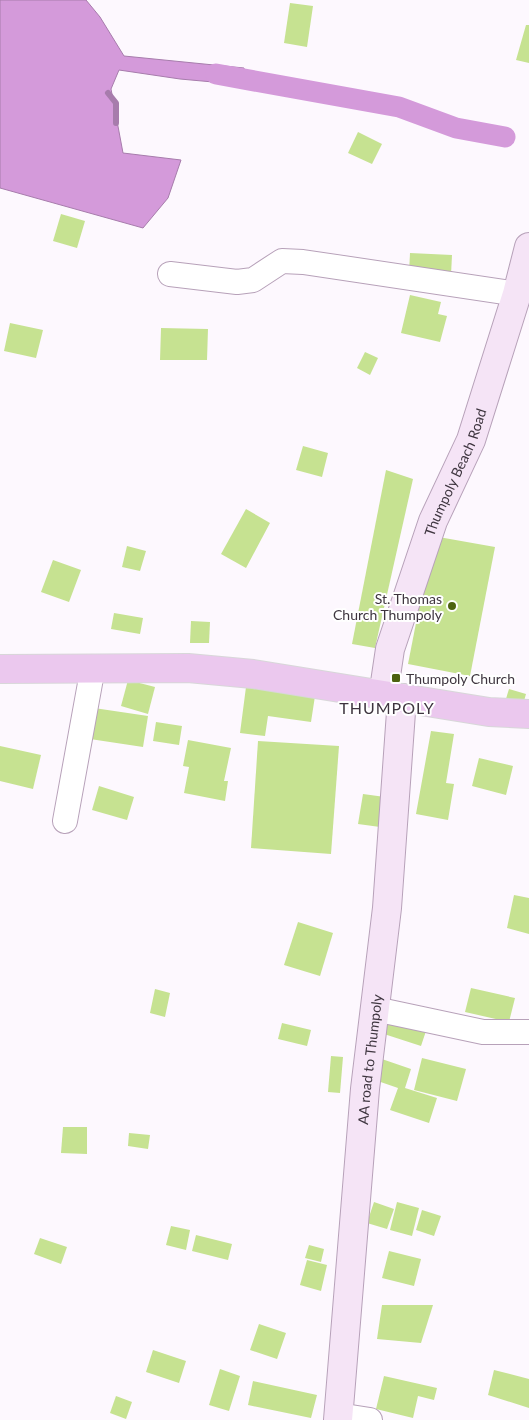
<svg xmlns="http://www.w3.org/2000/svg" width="529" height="1420" font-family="Lato,sans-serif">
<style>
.water{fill:#d49ada;stroke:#a77cac}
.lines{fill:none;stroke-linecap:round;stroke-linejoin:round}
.stream{stroke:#a77cac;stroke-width:6}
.canal{stroke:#d49ada;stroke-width:21}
.building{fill:#c6e291}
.minor-casing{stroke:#b7a1b9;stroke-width:26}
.secondary-casing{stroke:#b7a1b9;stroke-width:30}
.primary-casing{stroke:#d8d7d9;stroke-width:30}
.minor{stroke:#fff;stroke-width:24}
.secondary{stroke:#f5e4f6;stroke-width:28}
.primary{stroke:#ebc8ee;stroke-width:28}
.poi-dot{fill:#4d6310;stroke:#fff;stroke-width:2}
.labels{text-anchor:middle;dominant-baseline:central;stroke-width:4;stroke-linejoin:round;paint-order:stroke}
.street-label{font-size:14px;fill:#3e353f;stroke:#fff}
.poi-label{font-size:14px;fill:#3e353f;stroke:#fff;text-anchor:end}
.quarter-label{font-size:16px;letter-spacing:1px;fill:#3e353f;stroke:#fff}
</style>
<rect width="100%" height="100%" fill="#fdf8fe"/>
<!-- water -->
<polygon class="water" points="0,0 86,0 100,17 124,56 244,68 246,85 180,79 119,70 111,89 123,153 181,160 168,198 143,228 0,188"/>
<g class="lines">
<!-- stream -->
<polyline class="stream" points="108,93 116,103 116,123"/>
<!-- canal -->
<polyline class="canal" points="216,74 399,107 456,128 505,137"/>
</g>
<!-- building -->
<g class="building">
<polygon points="290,3 313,6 307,47 284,43"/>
<polygon points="526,25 529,25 529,63 516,60"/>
<polygon points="358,132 382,144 372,164 348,153"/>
<polygon points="61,214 85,221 77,248 53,241"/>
<polygon points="410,253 452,255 451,275 409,273"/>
<polygon points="410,295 441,302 438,314 447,316 440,342 401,333"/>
<polygon points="10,323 43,330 36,358 4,351"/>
<polygon points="161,328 208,329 207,360 160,360"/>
<polygon points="365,352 378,358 370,375 357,368"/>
<polygon points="303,446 328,453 322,477 296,470"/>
<polygon points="386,470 413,479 375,648 352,644"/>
<polygon points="246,509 270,523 246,568 221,554"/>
<polygon points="433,536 495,547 470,676 408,664"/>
<polygon points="127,546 146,551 140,571 122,567"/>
<polygon points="53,560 81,570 69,602 41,592"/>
<polygon points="114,613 143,618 140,634 111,629"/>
<polygon points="191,621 210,622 209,643 190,643"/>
<polygon points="128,680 155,687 148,714 121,706"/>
<polygon points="246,687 315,696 311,722 268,716 265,736 240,733"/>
<polygon points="509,689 526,694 522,708 505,702"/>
<polygon points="94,708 148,716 143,747 90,739"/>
<polygon points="156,722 182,726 179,745 153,741"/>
<polygon points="431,731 454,734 446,783 454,784 448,820 416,814"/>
<polygon points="188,740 231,748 224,781 228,781 225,801 184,793 189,767 183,766"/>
<polygon points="258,741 339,746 331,854 251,848"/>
<polygon points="0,746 41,755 33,789 0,781"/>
<polygon points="479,758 513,766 506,795 472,786"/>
<polygon points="99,786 134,797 127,820 92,810"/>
<polygon points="363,794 385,797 380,827 358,824"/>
<polygon points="514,895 529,898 529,934 507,928"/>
<polygon points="298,922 333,933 320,976 284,965"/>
<polygon points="471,988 515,998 509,1022 465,1012"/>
<polygon points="155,989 170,993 165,1017 150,1013"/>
<polygon points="391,1013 428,1025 421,1046 384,1034"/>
<polygon points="282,1023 311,1030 307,1046 278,1039"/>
<polygon points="331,1056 343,1057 340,1093 328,1092"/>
<polygon points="376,1057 411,1069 405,1088 437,1098 429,1123 390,1110 398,1088 369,1078"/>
<polygon points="422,1058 466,1069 457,1101 414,1090"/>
<polygon points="63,1127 87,1127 87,1154 61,1153"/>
<polygon points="129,1133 150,1135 148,1149 128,1146"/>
<polygon points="374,1202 394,1209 387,1229 367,1223"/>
<polygon points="397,1202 419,1208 412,1236 390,1230"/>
<polygon points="422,1210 441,1216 434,1236 416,1230"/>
<polygon points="171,1226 190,1230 186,1250 166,1245"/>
<polygon points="196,1235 232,1244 228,1260 192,1251"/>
<polygon points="40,1238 67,1247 61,1264 34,1254"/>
<polygon points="309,1245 324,1249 321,1262 305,1258"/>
<polygon points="389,1251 421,1259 414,1286 382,1278"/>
<polygon points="307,1260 327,1265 321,1291 300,1285"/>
<polygon points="382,1305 433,1305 421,1343 377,1339"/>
<polygon points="259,1324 286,1333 277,1359 250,1350"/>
<polygon points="153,1350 186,1361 179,1383 146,1372"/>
<polygon points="220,1369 240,1376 229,1411 209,1405"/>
<polygon points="494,1370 529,1379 529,1408 488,1395"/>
<polygon points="384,1376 437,1388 434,1400 418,1396 413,1418 376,1409"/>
<polygon points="253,1381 317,1395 311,1418 248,1405"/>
<polygon points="116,1396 132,1402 126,1419 110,1413"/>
</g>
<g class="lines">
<defs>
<g id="minor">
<polyline points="170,274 237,282 253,280 282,261 303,262 517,294"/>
<polyline points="65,821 93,667"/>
<polyline points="375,1009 483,1032 529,1032"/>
<polyline points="338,1415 370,1420"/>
</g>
<g id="secondary">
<path id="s1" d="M383,696L390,649L433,521L471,440L517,294L529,247"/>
<path id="s2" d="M338,1420L365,1089L387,908L402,698"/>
</g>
<polyline id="primary" points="0,669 188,668 253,674 489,712 529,714"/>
</defs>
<!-- minor casing -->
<use href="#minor" class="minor-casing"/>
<!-- secondary casing -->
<use href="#secondary" class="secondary-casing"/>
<!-- primary casing -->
<use href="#primary" class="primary-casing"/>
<!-- minor -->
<use href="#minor" class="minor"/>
<!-- secondary -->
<use href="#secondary" class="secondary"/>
<!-- primary -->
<use href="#primary" class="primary"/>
</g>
<!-- markers -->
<g class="poi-dot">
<circle cx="452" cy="606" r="5"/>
<rect x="391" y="673" width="10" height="10" rx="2.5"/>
</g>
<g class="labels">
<!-- street labels -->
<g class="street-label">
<text stroke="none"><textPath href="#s1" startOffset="236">Thumpoly Beach Road</textPath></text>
<text stroke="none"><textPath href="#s2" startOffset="362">AA road to Thumpoly</textPath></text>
</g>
<!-- poi labels -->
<g class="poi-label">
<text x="442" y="598">St. Thomas<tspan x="442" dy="16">Church Thumpoly</tspan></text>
<text x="406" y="678" text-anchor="start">Thumpoly Church</text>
</g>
<!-- quarter labels -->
<g class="quarter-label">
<text x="387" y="707">THUMPOLY</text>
</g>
</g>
</svg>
